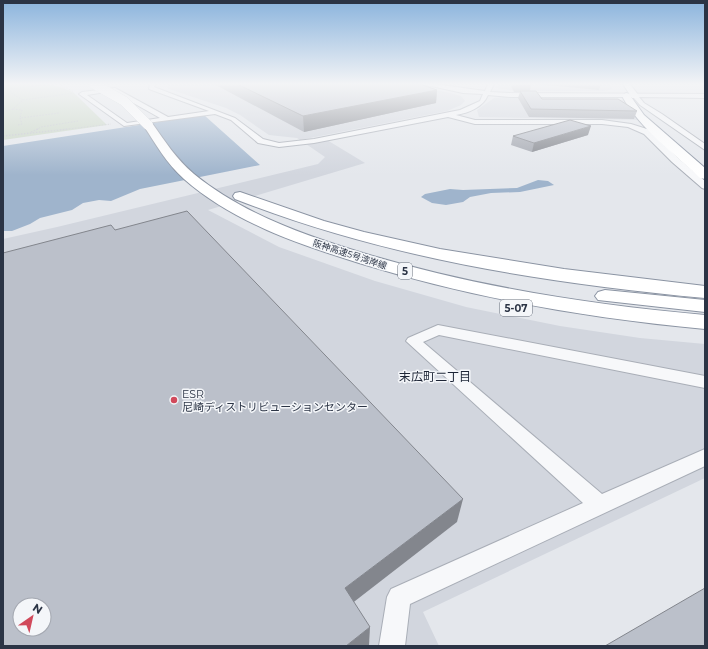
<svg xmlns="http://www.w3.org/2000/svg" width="708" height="649" font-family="Montserrat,'Noto Sans JP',sans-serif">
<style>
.built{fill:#d2d6de;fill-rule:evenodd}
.green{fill:#c9d6c5}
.water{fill:#9fb4cc}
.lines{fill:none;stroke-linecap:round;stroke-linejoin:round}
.minor-casing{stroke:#a9aeb7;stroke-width:2}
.major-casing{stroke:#a3abb8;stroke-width:2}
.highway-casing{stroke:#8b94a3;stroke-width:2}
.path-far1{stroke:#c2c5cb;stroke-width:1;stroke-dasharray:1.5 1.5;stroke-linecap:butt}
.path{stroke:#c2c5cb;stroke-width:1.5;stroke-dasharray:1.5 1.5;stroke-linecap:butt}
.minor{fill:#f7f8fa;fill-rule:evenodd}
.major{fill:#fff;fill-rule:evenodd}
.highway{fill:#fff;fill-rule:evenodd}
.highway-bridge-casing{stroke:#8b94a3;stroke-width:10;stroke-linecap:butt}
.highway-bridge{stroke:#fff;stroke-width:10}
.wall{fill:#a1a5ae}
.shaded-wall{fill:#83868d}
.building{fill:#bbc0ca;stroke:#83868d;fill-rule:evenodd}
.poi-dot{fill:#d1495b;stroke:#f4f6f9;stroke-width:1.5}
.labels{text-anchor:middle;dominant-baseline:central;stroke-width:3;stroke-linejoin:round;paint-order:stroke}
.far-street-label{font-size:9px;fill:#2b3445;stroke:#f4f6f9}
.shield{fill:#f4f6f9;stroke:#676e7b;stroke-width:1}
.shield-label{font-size:10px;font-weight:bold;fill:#2b3445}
.poi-label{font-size:11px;fill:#2b3445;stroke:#f4f6f9;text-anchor:start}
.neighbourhood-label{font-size:12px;fill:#1d2536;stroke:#f4f6f9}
</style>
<rect width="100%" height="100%" fill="#e4e7ec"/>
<!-- built -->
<g class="built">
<polygon points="168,84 407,84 450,93 461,96 465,101 461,105 447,111 300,140 297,138 269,135 240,115 226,108 169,89 167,87"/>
<polygon points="498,84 609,84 612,89 604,91 516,91 496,88"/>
<polygon points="504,97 602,98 623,100 638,120 479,117 477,110 494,98"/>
<path d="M327,140L365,163L208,210L279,247L375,281L466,307L560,326L640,338L705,344V478L423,612L439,646H3V239L57,227L318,164L325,157L306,144ZM20,605H44V629H20Z"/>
</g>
<!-- green -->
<path class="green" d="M3,84C27,84 53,80 74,93L107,125L3,140Z"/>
<!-- water -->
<g class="water">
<polygon points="204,115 260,165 140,189 111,201 99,200 83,203 72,210 40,218 30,224 12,231 3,231 3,146"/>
<polygon points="538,180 548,181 554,185 520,192 491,193 470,197 463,202 446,205 432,203 421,197 425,194 450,189 463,190 517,188"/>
</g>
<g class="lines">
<defs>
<g id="minor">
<path d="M150,84H156L154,87L235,118L263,139L279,143L314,139L460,110L480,101L483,94L463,93L422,84H435L485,91L488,84H494L490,92L510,93L705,94V98L639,97L644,103L662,114L705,144V150L640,105L633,97H510L488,95C483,107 469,113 456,115L475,120H602L631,124L650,130L678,158L705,181V189L702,188L672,162L644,134L628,127L602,124H475L448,117L314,143L279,147L258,143L231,120L215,114L124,126L79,94L82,92L115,88L168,117L209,111L149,89ZM112,91L160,118L127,123L87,95Z"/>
<polygon points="438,325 705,376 705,388 439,335 423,342 602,494 705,449 705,466 410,604 405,646 379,646 387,597 391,589 583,503 406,341 408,338"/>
</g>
<polygon id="major" points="623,84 630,84 639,96 638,98 632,98"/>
<g id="highway">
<path d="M626,93L629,94L644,115L705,168V179L700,178C674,153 639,128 622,96Z"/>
<path d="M148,122L152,123C165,141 176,159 194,174C243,214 306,236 366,254C477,287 590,305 705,315V329C587,318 472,298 359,263C298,244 233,222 184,179C166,163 156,144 143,125Z"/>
<path d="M240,192L324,221L364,232L440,249L564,269L705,286V298C545,283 385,258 235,199L233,196L235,193Z"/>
<polygon points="605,290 705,300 705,312 598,300 595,296 598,292"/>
</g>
</defs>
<!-- minor casing -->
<use href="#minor" class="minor-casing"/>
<!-- major casing -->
<use href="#major" class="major-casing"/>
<!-- highway casing -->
<use href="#highway" class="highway-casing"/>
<!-- path-far1 -->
<g class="path-far1">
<polyline points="700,84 705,86"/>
<polyline points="61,85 74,92"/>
<polyline points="11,89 50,84"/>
<polyline points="23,100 74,93"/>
<polyline points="13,109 22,110 20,118"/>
<polyline points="3,112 13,109 23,100 11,93 11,84"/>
<polyline points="18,125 22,124 20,118 59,113"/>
<polyline points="36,130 41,127 78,121"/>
<polyline points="60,130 111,124"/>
</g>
<!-- path -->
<g class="path">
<polyline points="31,132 38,129"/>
<polyline points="3,136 69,129"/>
</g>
<!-- minor -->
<use href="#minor" class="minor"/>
<!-- major -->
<use href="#major" class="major"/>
<!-- highway -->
<use href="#highway" class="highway"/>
<defs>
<polyline id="highway-bridge" points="94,84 124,101 148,125"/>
</defs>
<!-- highway-bridge casing -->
<use href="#highway-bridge" class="highway-bridge-casing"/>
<!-- highway-bridge -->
<use href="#highway-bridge" class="highway-bridge"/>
</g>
<!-- wall -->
<g class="wall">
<polygon points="214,84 420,84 437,90 436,103 304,132"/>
<polygon points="510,84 531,84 530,91 542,99 637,111 634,119 529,117 518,98 520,92 514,92"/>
<polygon points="536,84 601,84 599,90"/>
<polygon points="588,135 532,152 511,145 513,136"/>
</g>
<!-- shaded-wall -->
<g class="shaded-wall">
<polygon points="437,90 436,103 304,132 303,116"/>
<polygon points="591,126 588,135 532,152 534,143"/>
<polygon points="463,499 457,522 346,608 345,588"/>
<polygon points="370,627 369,645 367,646 346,646"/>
</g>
<!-- building -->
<g class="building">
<polygon points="237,84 420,84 437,90 303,116"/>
<polygon points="515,84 531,84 531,85 516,85"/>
<polygon points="520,91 536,91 542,99 618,99 637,111 531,109"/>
<polygon points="570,120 591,126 534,143 513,136"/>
<path d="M187,211L463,499L345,588L370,627L346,646H3V253L111,225L115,230ZM20,605H44V629H20Z"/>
<polygon points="705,588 705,646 605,646"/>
</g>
<!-- sky -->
<linearGradient id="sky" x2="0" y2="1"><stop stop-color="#8bb4dd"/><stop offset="0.48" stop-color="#f3f4f6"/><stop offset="1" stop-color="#f3f4f6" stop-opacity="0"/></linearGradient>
<rect width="708" height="175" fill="url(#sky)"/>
<!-- markers -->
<circle class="poi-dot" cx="174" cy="400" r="4"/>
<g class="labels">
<!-- far-street labels -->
<g class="far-street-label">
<text transform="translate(350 254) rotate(18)">阪神高速5号湾岸線</text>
</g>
<!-- shield labels -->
<g class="shield">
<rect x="398" y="263" width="14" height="16" rx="3"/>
<rect x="500" y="300" width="32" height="16" rx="3"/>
</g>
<g class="shield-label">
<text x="405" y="271">5</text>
<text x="516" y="308">5-07</text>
</g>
<!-- poi labels -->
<g class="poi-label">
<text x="182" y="394">ESR<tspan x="182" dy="13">尼崎ディストリビューションセンター</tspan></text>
</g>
<!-- neighbourhood labels -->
<g class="neighbourhood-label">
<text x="435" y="376">末広町二丁目</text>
</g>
</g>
<!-- border -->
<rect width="708" height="649" fill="none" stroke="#2b3445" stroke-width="8"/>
<!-- north arrow -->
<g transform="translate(32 617) rotate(34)"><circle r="19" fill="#f4f6f9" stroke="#a4a8b1"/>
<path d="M0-3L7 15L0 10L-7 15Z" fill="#d1495b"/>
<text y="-6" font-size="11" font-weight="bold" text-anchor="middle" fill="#2b3445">N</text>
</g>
</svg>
